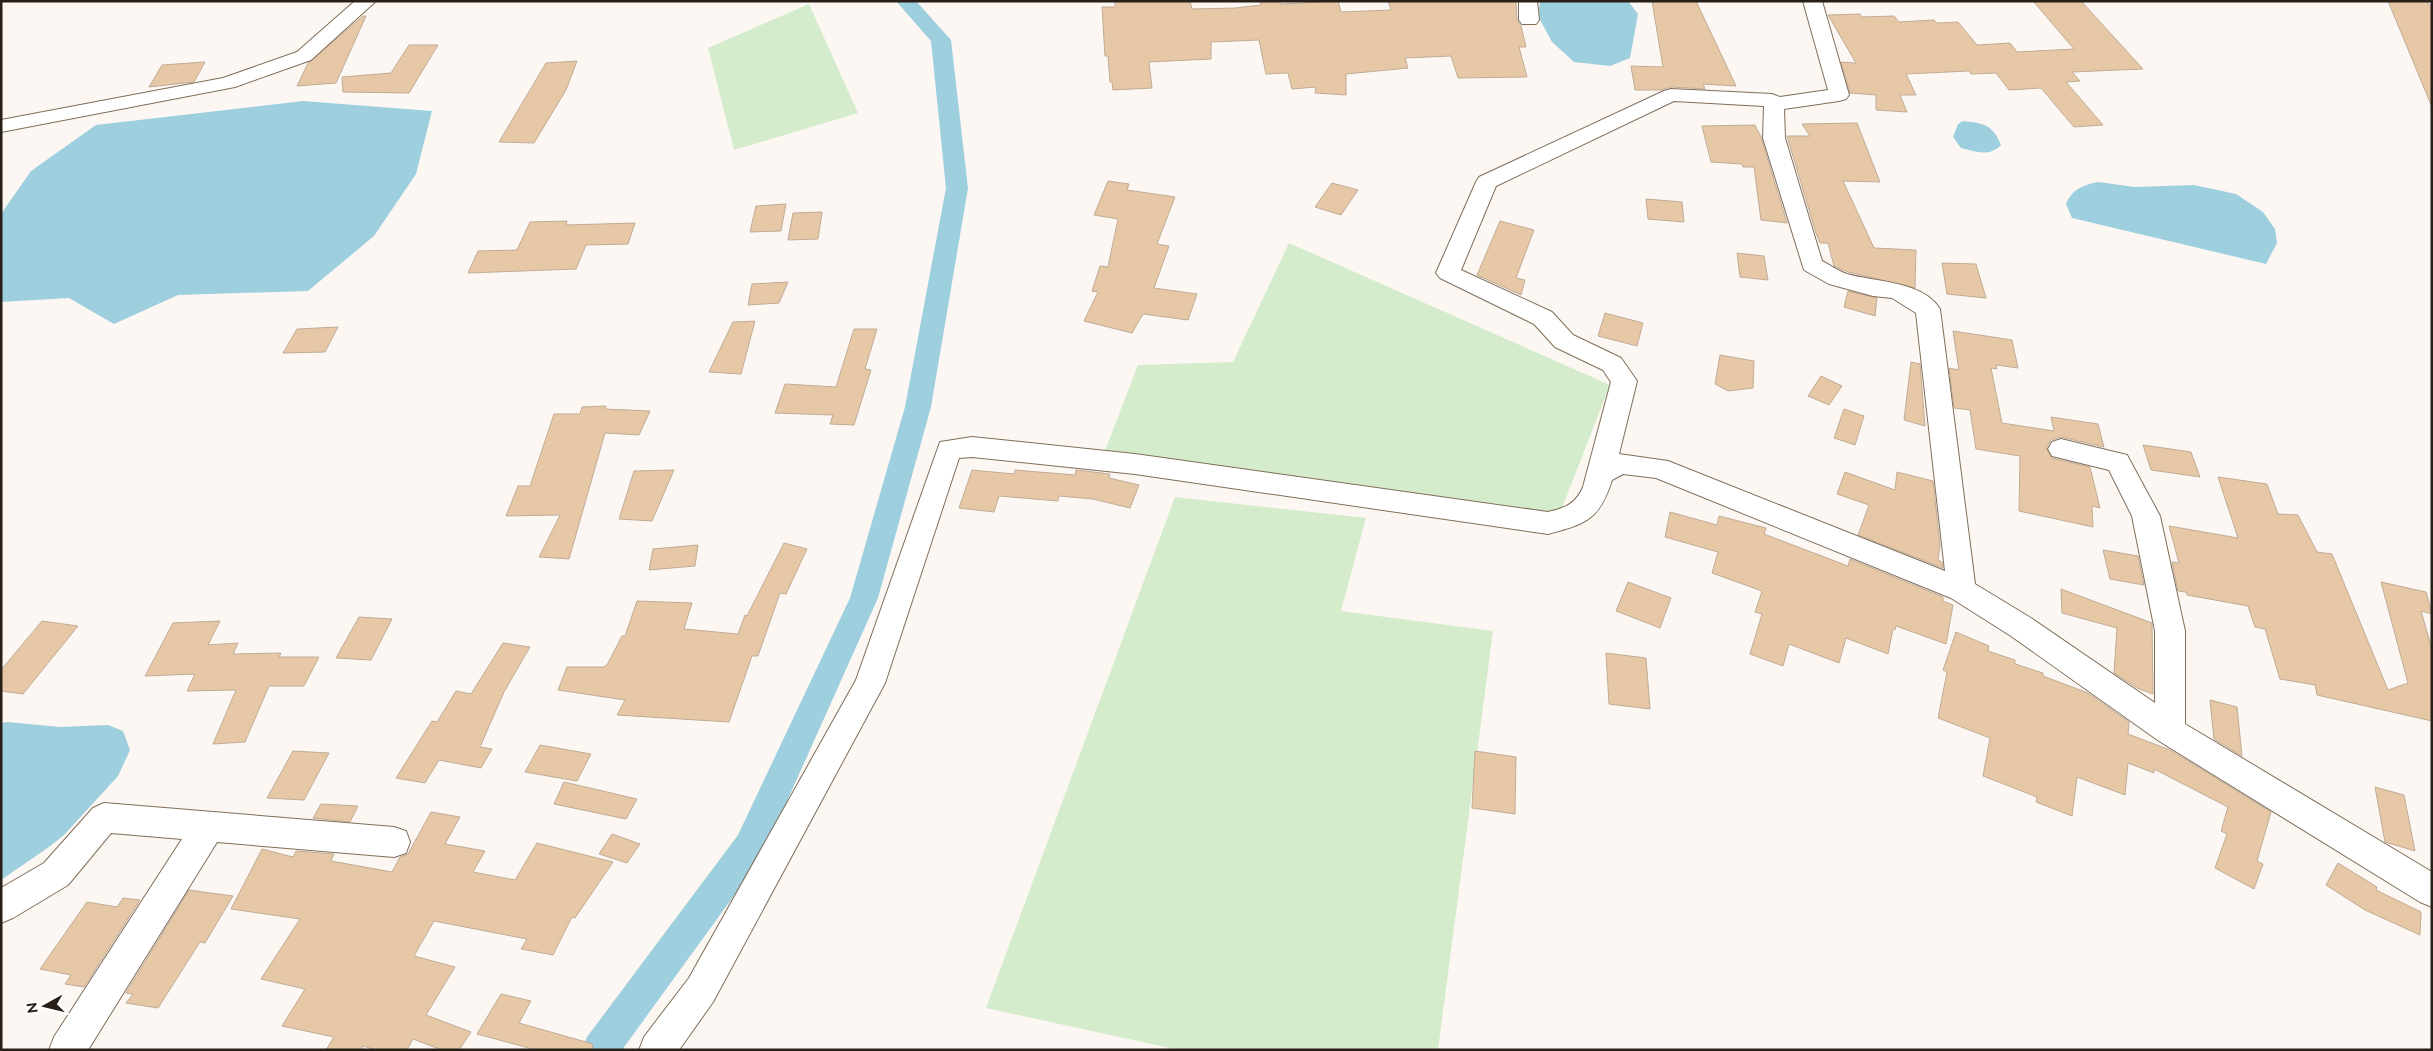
<svg xmlns="http://www.w3.org/2000/svg" width="2433" height="1051" font-family="Raleway,sans-serif">
<style>
.green{fill:#d4eccb}
.water{fill:#9dcfdf}
.lines{fill:none;stroke-linecap:round;stroke-linejoin:round}
.canal{fill:#9dcfdf;fill-rule:evenodd}
.building{fill:#e6c8a7;stroke:#c0ac96}
.street-casing{stroke:#816e59;stroke-width:2}
.street{fill:#fff;fill-rule:evenodd}
</style>
<rect width="100%" height="100%" fill="#fcf7f3"/>
<!-- green -->
<g class="green">
<polygon points="809,4 858,113 734,150 708,48"/>
<polygon points="1289,243 1610,385 1560,513 1104,453 1138,365 1233,362"/>
<polygon points="1175,497 1366,518 1341,611 1493,631 1438,1050 1179,1050 986,1008"/>
</g>
<!-- water -->
<g class="water">
<polygon points="1540,1 1628,1 1638,14 1630,58 1610,66 1574,62 1552,42 1538,16"/>
<polygon points="303,101 432,111 416,174 374,236 308,291 178,295 114,324 69,298 1,302 1,214 31,171 96,125"/>
<path d="M1963,121C1984,123 1993,125 2001,145C1990,157 1976,152 1961,148L1953,137L1958,124Z"/>
<path d="M2098,182L2135,187L2194,185L2236,194L2263,212L2275,229L2277,243L2266,264L2072,218L2066,204C2072,189 2084,185 2098,182Z"/>
<polygon points="8,722 60,727 108,725 123,731 130,750 118,776 64,835 49,847 1,880 1,723"/>
</g>
<g class="lines">
<!-- canal -->
<polygon class="canal" points="896,1 916,1 951,40 968,188 931,407 878,598 762,857 622,1050 582,1050 587,1037 738,835 850,598 905,407 946,188 931,41"/>
</g>
<!-- building -->
<g class="building">
<polygon points="1115,1 1190,1 1192,9 1235,8 1261,5 1260,2 1279,1 1281,4 1338,1 1341,12 1391,10 1388,1 1516,1 1517,20 1521,26 1526,47 1519,47 1527,77 1458,78 1451,56 1405,58 1408,68 1346,74 1346,95 1315,93 1316,87 1292,89 1288,73 1266,74 1259,40 1211,42 1211,59 1149,62 1152,88 1113,90 1112,82 1110,82 1108,56 1105,56 1102,7 1115,7"/>
<polygon points="1652,1 1696,1 1736,86 1703,84 1705,89 1671,87 1661,90 1635,90 1631,66 1663,67"/>
<polygon points="2033,1 2081,1 2143,69 2072,72 2080,81 2066,82 2103,125 2074,127 2041,88 2009,90 1996,73 1971,74 1969,71 1906,74 1916,95 1900,95 1907,112 1876,110 1876,95 1850,93 1841,62 1856,63 1828,15 1860,14 1862,17 1894,16 1899,22 1934,20 1937,23 1958,22 1977,45 2010,43 2017,52 2074,49"/>
<polygon points="2388,1 2427,1 2432,9 2432,107"/>
<polygon points="363,16 366,16 336,83 297,86 308,63"/>
<polygon points="409,45 438,45 409,93 343,92 342,77 391,73"/>
<polygon points="577,61 566,90 534,143 499,142 546,63"/>
<polygon points="205,62 194,82 149,87 162,65"/>
<polygon points="1857,123 1880,182 1843,181 1874,248 1916,250 1915,288 1848,272 1838,268 1834,266 1828,243 1820,243 1816,233 1787,136 1810,136 1802,124"/>
<polygon points="1755,125 1761,137 1787,223 1761,220 1754,167 1743,167 1742,164 1711,162 1702,126"/>
<polygon points="1108,181 1129,184 1127,190 1175,197 1157,244 1169,246 1154,288 1197,294 1188,320 1143,314 1132,333 1084,321 1098,292 1092,291 1100,266 1108,267 1118,219 1094,215"/>
<polygon points="1332,183 1358,190 1341,215 1315,207"/>
<polygon points="1646,199 1682,202 1684,222 1648,219"/>
<polygon points="786,204 781,231 750,232 756,206"/>
<polygon points="822,212 818,239 788,240 793,213"/>
<polygon points="567,221 566,225 635,223 628,244 586,245 576,269 468,273 478,251 517,250 530,222"/>
<polygon points="1500,221 1534,230 1516,278 1525,280 1521,295 1477,275"/>
<polygon points="1737,253 1764,256 1768,280 1740,277"/>
<polygon points="1942,263 1976,264 1986,298 1947,294"/>
<polygon points="788,282 779,303 748,305 752,284"/>
<polygon points="1848,291 1877,298 1875,316 1844,307"/>
<polygon points="1605,313 1643,323 1637,346 1598,336"/>
<polygon points="755,321 741,374 709,372 733,322"/>
<polygon points="338,327 325,352 283,353 297,329"/>
<polygon points="854,329 877,329 865,369 871,370 854,425 830,424 833,415 775,413 785,384 836,387"/>
<polygon points="1953,331 2012,340 2018,368 1996,365 1997,369 1991,368 2002,423 2054,431 2051,417 2098,424 2104,447 2061,437 2051,440 2046,448 2052,458 2090,467 2100,508 2092,506 2093,527 2019,511 2020,456 1976,449 1970,410 1954,408 1949,368 1959,370"/>
<polygon points="1720,355 1754,361 1753,388 1728,391 1715,384"/>
<polygon points="1911,362 1920,364 1925,426 1904,420"/>
<polygon points="1821,376 1842,386 1829,405 1808,396"/>
<polygon points="606,406 605,409 650,411 639,435 605,433 569,559 539,557 560,515 506,516 518,486 530,486 554,414 580,414 582,407"/>
<polygon points="1844,409 1864,416 1855,445 1834,438"/>
<polygon points="2143,445 2191,452 2200,477 2151,470"/>
<polygon points="674,470 652,521 619,519 634,471"/>
<polygon points="972,470 1014,474 1015,470 1075,475 1076,470 1110,474 1109,478 1139,485 1130,508 1093,499 1059,496 1058,501 999,496 994,512 959,508"/>
<polygon points="1845,472 1895,490 1897,472 1933,481 1940,545 1938,560 1942,562 1943,568 1858,535 1869,505 1837,494"/>
<polygon points="2218,477 2267,484 2278,514 2298,515 2317,552 2332,554 2388,690 2408,683 2381,582 2426,592 2432,614 2421,611 2432,649 2432,721 2317,695 2315,685 2280,679 2265,629 2255,627 2248,606 2187,595 2186,592 2178,591 2172,562 2179,563 2169,526 2238,538"/>
<polygon points="1670,512 1717,525 1719,516 1766,528 1764,534 1848,566 1850,559 1943,597 1943,601 1953,605 1946,644 1896,626 1895,630 1893,629 1888,654 1846,638 1839,663 1789,644 1783,666 1750,654 1762,614 1755,612 1762,591 1712,573 1718,552 1665,537"/>
<polygon points="784,543 807,549 786,594 780,593 758,656 752,656 729,722 617,715 625,700 558,690 567,667 604,667 607,665 622,636 625,636 637,601 692,603 684,629 738,634 745,615 747,616"/>
<polygon points="698,545 695,566 649,570 653,549"/>
<polygon points="2103,550 2138,556 2144,585 2110,579"/>
<polygon points="1628,582 1671,598 1660,628 1616,611"/>
<polygon points="2061,589 2152,623 2153,694 2137,688 2114,673 2117,628 2062,613"/>
<polygon points="359,617 392,619 371,660 336,658"/>
<polygon points="42,621 78,626 23,694 1,691 1,670"/>
<polygon points="220,621 208,645 238,643 233,654 281,653 279,657 319,657 304,686 269,686 245,742 213,744 236,690 187,691 195,674 145,676 173,623"/>
<polygon points="1956,632 1989,646 1988,651 2015,660 2015,664 2043,673 2043,676 2088,693 2129,722 2128,734 2170,750 2271,812 2257,861 2263,864 2254,889 2215,868 2227,834 2221,831 2228,807 2154,769 2154,773 2128,763 2125,795 2077,777 2072,816 2036,802 2037,797 1983,776 1990,738 1938,718 1947,672 1943,670"/>
<polygon points="503,643 530,647 504,692 480,747 492,749 481,768 439,760 425,783 396,778 432,721 437,722 456,691 471,694"/>
<polygon points="1606,653 1646,658 1650,709 1609,704"/>
<polygon points="2210,700 2237,707 2242,756 2214,739"/>
<polygon points="540,745 591,754 577,781 525,772"/>
<polygon points="293,751 329,753 304,800 267,798"/>
<polygon points="1475,751 1516,757 1515,814 1472,808"/>
<polygon points="564,782 637,799 626,819 554,804"/>
<polygon points="2375,787 2404,795 2415,851 2385,842"/>
<polygon points="321,804 358,806 350,822 313,818"/>
<polygon points="431,812 460,817 445,844 485,851 473,872 515,880 537,843 613,862 575,918 572,917 553,955 521,949 527,939 434,921 414,956 455,967 426,1015 471,1032 459,1050 442,1050 413,1039 407,1050 376,1050 363,1046 361,1050 326,1050 334,1037 282,1026 305,989 261,979 300,919 231,909 262,849 293,857 296,851 334,854 331,861 392,872 400,857 408,854"/>
<polygon points="612,834 640,844 627,863 599,854"/>
<polygon points="2338,863 2377,887 2376,890 2421,912 2420,935 2365,910 2326,885"/>
<polygon points="189,890 233,896 205,943 200,942 158,1008 126,1003 133,994 126,993"/>
<polygon points="123,898 140,900 84,987 65,984 71,975 40,969 87,902 117,907"/>
<polygon points="501,994 531,1001 519,1023 593,1044 592,1050 536,1050 477,1034"/>
</g>
<g class="lines">
<defs>
<g id="street">
<polygon points="355,1 376,1 311,60 235,87 1,132 1,120 223,78 297,52"/>
<polygon points="1519,1 1537,1 1539,20 1536,24 1522,24 1519,20"/>
<path d="M1803,1H1822L1849,95L1846,99L1839,101L1784,109L1785,138L1822,261C1830,265 1838,271 1847,274C1875,282 1923,281 1940,309L1975,584L2031,618L2155,703V631L2132,516L2109,470L2052,456L2048,449L2052,442L2061,439L2127,455L2160,516L2185,631V724L2432,872V907L2420,902L2159,741L2011,636L1951,598L1656,478L1623,474L1612,480C1600,519 1586,524 1548,534L1135,474L972,457L959,458L885,683L713,1002L679,1050H639L644,1037L689,978L856,680L940,442L972,437L1135,454L1548,512C1565,508 1576,504 1583,487L1611,382L1603,370L1555,347L1534,324L1440,278L1436,273L1476,182L1479,177L1664,91L1671,89L1772,94L1780,97L1828,90ZM1674,101L1764,106L1763,138L1804,270L1829,284L1873,296L1892,298L1916,313L1945,571L1668,461L1619,454L1637,381L1621,358L1573,335L1552,312L1461,270L1496,186Z"/>
<polygon points="104,803 394,827 406,831 410,842 406,853 394,857 217,842 88,1050 49,1050 54,1037 182,839 111,833 68,885 13,918 1,923 1,888 44,863 93,808"/>
</g>
</defs>
<!-- street casing -->
<use href="#street" class="street-casing"/>
<!-- street -->
<use href="#street" class="street"/>
</g>
<!-- border -->
<rect width="2433" height="1051" fill="none" stroke="#282018" stroke-width="5"/>
<!-- north arrow -->
<g transform="translate(45 1006) rotate(262)" stroke="#ffffff" stroke-width="4" paint-order="stroke">
<path d="M0-4L9 19L0 12L-9 19Z" fill="#282018"/>
<text y="-8" font-size="14" font-weight="bold" text-anchor="middle" fill="#282018">N</text>
</g>
</svg>
